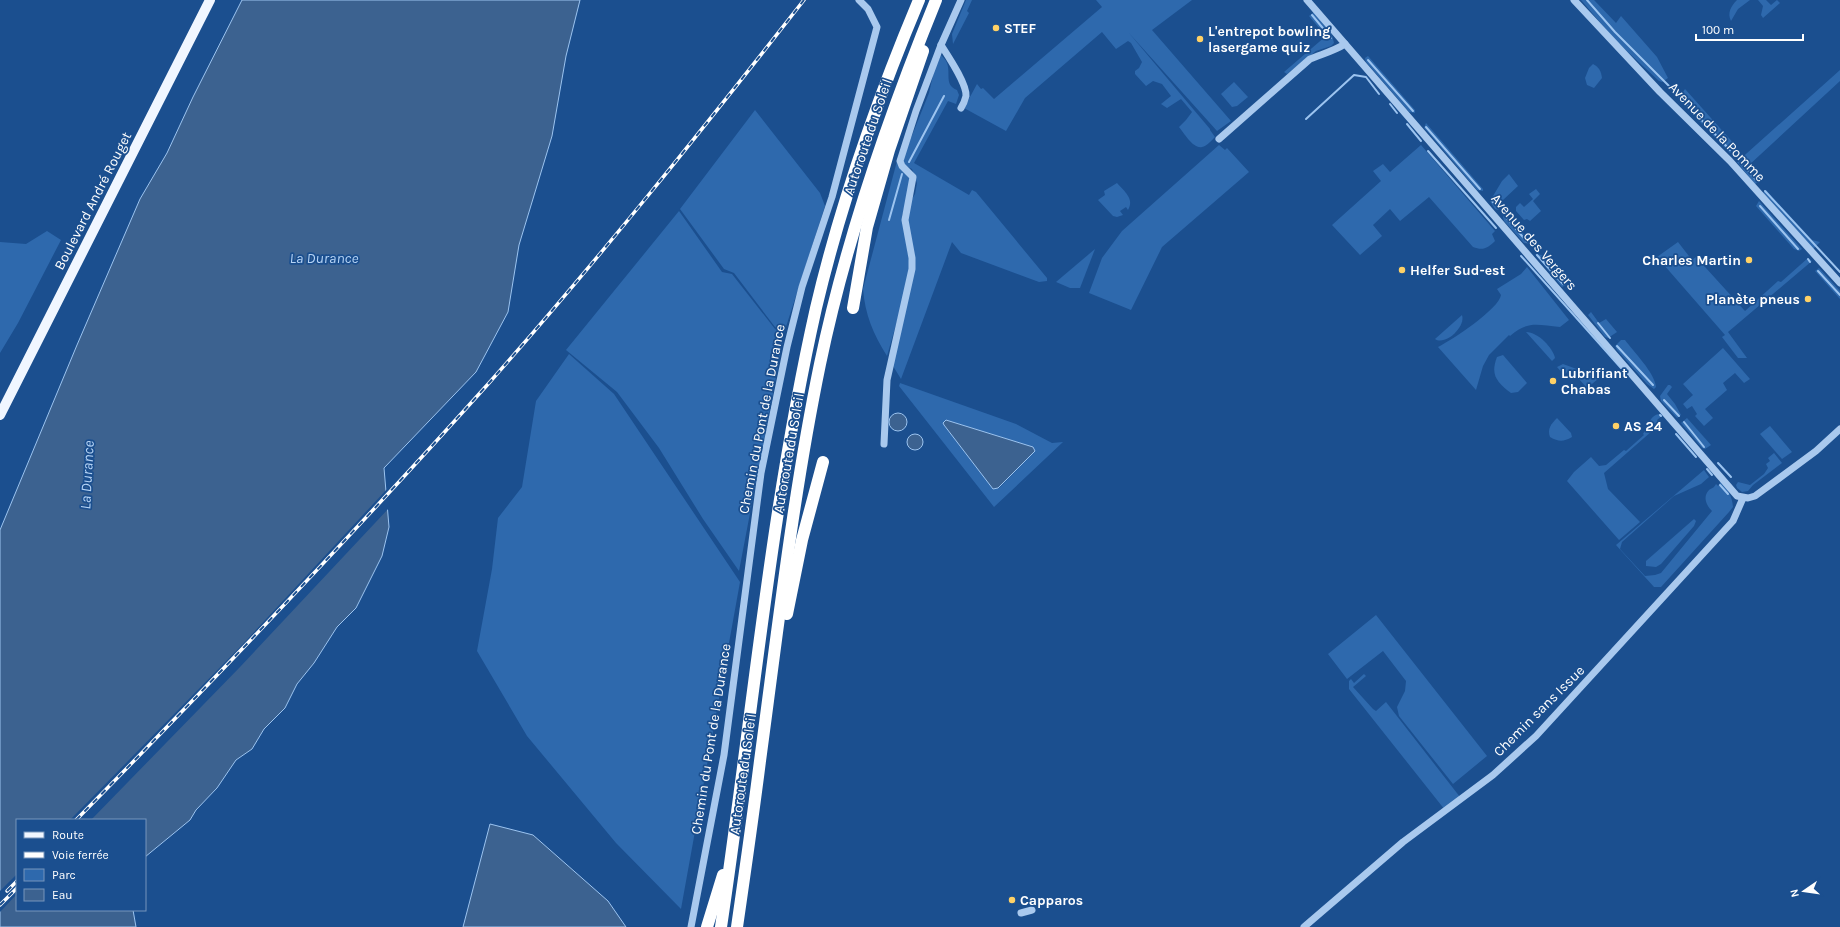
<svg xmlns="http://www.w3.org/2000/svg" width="1840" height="927" font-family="Karla,sans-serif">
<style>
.green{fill:#2e69ad;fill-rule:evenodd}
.water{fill:#3c6290;stroke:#9cc4f0}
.pier{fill:#1b4f8f}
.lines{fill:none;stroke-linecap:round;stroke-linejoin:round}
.stream{stroke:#9cc4f0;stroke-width:2}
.minor{stroke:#a9c9ee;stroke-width:7}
.major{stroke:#f0f6ff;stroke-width:10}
.highway{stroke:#fff;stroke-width:12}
.rail-casing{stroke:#fff;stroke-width:3.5}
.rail{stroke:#1b4f8f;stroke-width:2;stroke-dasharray:6;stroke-linecap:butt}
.poi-dot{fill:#ffd166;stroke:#1b4f8f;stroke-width:1.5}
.labels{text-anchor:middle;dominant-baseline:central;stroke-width:3.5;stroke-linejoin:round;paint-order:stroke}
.poi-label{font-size:14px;font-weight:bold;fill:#fff;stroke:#1b4f8f;text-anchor:start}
.street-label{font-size:14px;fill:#fff;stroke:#1b4f8f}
.water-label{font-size:15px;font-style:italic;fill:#b5d3f5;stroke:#1b4f8f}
</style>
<rect width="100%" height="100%" fill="#1b4f8f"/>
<!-- green -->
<g class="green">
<polygon points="966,0 972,0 967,11 969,13 953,44 952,34"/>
<path d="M1096,0H1192L1152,30L1231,121L1217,131L1129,33L1210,129V130L1215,137C1212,140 1207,146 1202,147C1193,149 1184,133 1179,127L1186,120L1192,112L1181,99L1167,108L1161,104L1171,96L1162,84L1153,81L1146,86L1135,74V71L1139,68L1142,62L1131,43L1128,41L1116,49L1102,32L1025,98L1006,131L964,108L977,84L981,89L983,88L994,99L1102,7Z"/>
<polygon points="1581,0 1594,0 1616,23 1621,16 1657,57 1668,78 1662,82 1659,81 1615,40"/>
<path d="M1737,0H1750L1738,9L1731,21C1727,13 1731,6 1737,0Z"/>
<polygon points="1758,0 1766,0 1771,5 1777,0 1780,3 1763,18 1761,15 1763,6"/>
<polygon points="1314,12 1332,35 1334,43 1331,46 1316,51 1287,74 1284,72 1326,36 1309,16"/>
<path d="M941,55C943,57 946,60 947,63C951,74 944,85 957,90L959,95L956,104L948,101L914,163L969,195L972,190L976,192L1047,278V281L1039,282L961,253L952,242L901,379L893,366L913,271L907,219L909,204L915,194L917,183L912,169C906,166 903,165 903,158L929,93L934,71Z"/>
<polygon points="1368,56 1415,110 1415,113 1409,112 1366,62 1365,58"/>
<path d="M1593,64C1599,67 1601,71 1602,78L1594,88L1587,85L1585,78L1589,68Z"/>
<polygon points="1840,70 1840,81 1748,166 1760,181 1755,184 1737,162"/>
<polygon points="1234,82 1248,97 1237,106 1232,107 1221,94"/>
<polygon points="1685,89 1736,146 1730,153 1678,99"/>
<polygon points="755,110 820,193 825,206 784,333 775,327 734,273 724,269 680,209"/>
<polygon points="1426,123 1483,189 1483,191 1477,190 1427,131 1424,128"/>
<polygon points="1219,145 1225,150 1227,148 1249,172 1162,247 1131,310 1089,293 1102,258 1122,231"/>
<path d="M1421,145L1495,231L1492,234L1495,241C1488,248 1483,251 1473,247L1429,197L1400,221L1390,209L1373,225L1382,236L1360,255L1332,225L1381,181L1373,171L1383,164L1390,172Z"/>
<path d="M897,161C898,171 908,172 911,181L902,216L910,267L899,314L887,356C873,334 865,314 863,289Z"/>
<polygon points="1509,174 1518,186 1503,200 1502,205 1498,210 1495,209 1490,201 1502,181"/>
<path d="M1117,183C1124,191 1135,199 1128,210L1126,207L1120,211L1123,215L1117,217L1113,216L1098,200L1105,195L1104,191Z"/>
<polygon points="1536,189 1540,194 1533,201 1541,211 1530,221 1527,219 1524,220 1516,211 1516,207 1520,203 1524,207 1533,199 1529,194"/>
<polygon points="1766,190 1812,240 1820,242 1813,249 1763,193"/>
<polygon points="1759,201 1802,249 1799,251 1794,249 1756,206"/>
<polygon points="679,211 722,272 732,274 775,329 784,335 739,571 703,519 659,448 617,392 566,350"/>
<polygon points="1506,213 1532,244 1524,243 1504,221 1503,217"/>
<polygon points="47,231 61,240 18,323 0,353 0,242 26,244"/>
<polygon points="1678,242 1692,260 1696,257 1745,311 1778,281 1781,282 1808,258 1812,261 1728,332 1747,358 1738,358 1722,337 1725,335 1657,257"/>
<polygon points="1095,249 1080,288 1070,288 1056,282"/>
<polygon points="1535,254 1542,255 1564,278 1569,279 1570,280 1566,285 1562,287"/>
<path d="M1527,267L1569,320L1560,327C1538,325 1528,320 1510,336L1509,335L1489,355L1483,366L1476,390L1438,347C1452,340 1499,309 1501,295L1497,289L1521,274Z"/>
<polygon points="1819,268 1840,291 1840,299 1815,271"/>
<polygon points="1591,312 1599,323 1606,319 1617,332 1608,338 1605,337 1588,315"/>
<path d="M1462,315C1466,327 1445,346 1435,339Z"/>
<path d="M1526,332C1538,332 1553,348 1555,358L1552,361Z"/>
<path d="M1621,340H1625C1633,351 1655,373 1656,387L1654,389L1647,384L1617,350L1615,346Z"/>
<polygon points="1723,348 1750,379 1744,383 1735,373 1723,383 1727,390 1705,409 1713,418 1704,426 1695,416 1697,414 1692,406 1687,409 1683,404 1693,395 1683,384"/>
<polygon points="569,354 614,394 740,582 681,909 616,843 527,736 477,651 492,569 498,518 522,487 536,401"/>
<path d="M1503,355L1527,383L1518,392L1511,393C1497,382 1490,375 1497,357Z"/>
<polygon points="1563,364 1593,375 1598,379 1587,388 1570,369 1564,375 1557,367"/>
<path d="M900,383L1016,424L1052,443L1063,442L994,507L899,386ZM946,420L1033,447L1035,451L999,488L993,489L944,425Z"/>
<polygon points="1668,385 1670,385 1672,387 1667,394 1675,404 1681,415 1677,418 1661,401 1660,396"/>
<path d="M1660,414L1663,415L1657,420L1660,424L1604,473L1608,489L1640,522L1619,540L1567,481L1574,472L1591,457L1599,466L1606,465L1624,450L1626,451L1644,435L1643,434C1649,426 1649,415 1660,414Z"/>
<path d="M1557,418L1571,433L1572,437C1563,442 1559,442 1550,437C1547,429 1551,424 1557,418Z"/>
<polygon points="1687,418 1711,445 1705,449 1702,448 1681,423"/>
<polygon points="1770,426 1792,452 1782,459 1760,434"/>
<polygon points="1774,453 1782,463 1753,485 1748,491 1742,492 1737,488 1736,485 1738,482 1750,485 1764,474 1768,468 1766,464 1770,461 1768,458"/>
<path d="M1704,470L1709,477L1701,484L1674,496L1622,542L1620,549L1645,576L1655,575L1661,573L1712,511C1707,506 1702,497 1709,490C1712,488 1714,488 1716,484L1718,486L1721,481C1728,490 1732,496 1733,507L1729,512L1661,587H1654L1616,545Z"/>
<polygon points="1694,519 1696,521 1694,526 1661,564 1656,567 1646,566 1646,561"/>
<polygon points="1376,615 1487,756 1453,784 1399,716 1397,707 1405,691 1406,681 1383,651 1347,679 1328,654"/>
<polygon points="1364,674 1366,676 1353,687 1373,709 1376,711 1386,702 1460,797 1445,810 1349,689 1349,681 1351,679 1354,683"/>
</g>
<!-- water -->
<g class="water">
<polygon points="242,0 580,0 566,56 552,136 519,245 508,312 476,372 384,468 389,527 382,556 356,608 337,627 314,663 297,684 285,708 264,729 252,749 236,760 217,788 196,810 190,820 145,857 145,820 17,820 17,910 133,910 136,927 0,927 0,530 77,345 140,199 167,153 193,97"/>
<circle cx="898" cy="422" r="9"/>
<polygon points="946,420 1033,447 1035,451 998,488 993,489 944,425 943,423"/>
<circle cx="915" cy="442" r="8"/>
<polygon points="490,824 533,835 608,901 626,927 463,927"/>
</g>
<!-- pier -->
<g class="pier">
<polygon points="388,488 390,507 240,667 91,820 70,820 242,645"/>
<polygon points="17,874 17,894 0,912 0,891"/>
</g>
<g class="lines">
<!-- stream -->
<g class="stream">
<polyline points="1587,0 1615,32 1675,92 1730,150"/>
<polyline points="1312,15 1331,38"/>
<polyline points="1368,60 1413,111"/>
<polyline points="1390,104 1397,113"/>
<polyline points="1306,119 1354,75 1366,77 1379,94"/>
<polyline points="1407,124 1421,141"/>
<polyline points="1426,127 1480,189"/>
<polyline points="1428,151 1496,228"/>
<polyline points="909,162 944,96"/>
<polyline points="1741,162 1756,180"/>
<polyline points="1765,191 1840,272"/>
<polyline points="1492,201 1499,208"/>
<polyline points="1760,206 1798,249"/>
<polyline points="1506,217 1527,242"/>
<polyline points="889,220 902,174"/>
<polyline points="1537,255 1563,284"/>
<polyline points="1521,256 1621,368"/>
<polyline points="1808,259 1810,262"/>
<polyline points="1818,271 1840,295"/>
<polyline points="1598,323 1610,338"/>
<polyline points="1617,346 1653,385"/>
<polyline points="1664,400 1679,416"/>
<polyline points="1660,415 1661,416"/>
<polyline points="1684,422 1704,447"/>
<polyline points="1676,434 1696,457"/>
<polyline points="1718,463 1731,477"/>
<polyline points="1707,469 1712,475"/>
<polyline points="1720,485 1728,494"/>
</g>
<!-- minor -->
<g class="minor">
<polyline points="1307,0 1737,496 1748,498 1755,496 1816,451 1840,429"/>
<polyline points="1574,0 1660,92 1730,161 1840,283"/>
<path d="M941,45C948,56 967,84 966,96C965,100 963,105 961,108"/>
<path d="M1219,139L1310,59C1322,54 1334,51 1345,44"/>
<polyline points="884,444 887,380 912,269 912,258 905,220 913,177 902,166 900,161 916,111 941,45 961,0"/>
<polyline points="1021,913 1032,910"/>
<polyline points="691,927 724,755 761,473 787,347 802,287 832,197 877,27 868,9 859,0"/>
<polyline points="1304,927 1403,842 1493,775 1536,736 1733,521 1743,498"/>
</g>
<!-- major -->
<polyline class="major" points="0,415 210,0"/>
<!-- highway -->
<g class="highway">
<polyline points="853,308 867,227 889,150 923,51"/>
<polyline points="787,614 802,540 823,462"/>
<polyline points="707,927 723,875"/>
<path d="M721,927C752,720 770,512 816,308C841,202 877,100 919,0"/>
<path d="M737,927C745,872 753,817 760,761C778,628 793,495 820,364C846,239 888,118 936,0"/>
</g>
<defs>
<g id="rail">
<path d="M76,820C217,677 355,532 489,383C599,259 702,130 804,0"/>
<polyline points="7,891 17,881"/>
<polyline points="0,905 17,888"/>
</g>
</defs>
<!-- rail casing -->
<use href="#rail" class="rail-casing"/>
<!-- rail -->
<use href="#rail" class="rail"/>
</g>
<!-- markers -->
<g class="poi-dot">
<circle cx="996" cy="28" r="4"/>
<circle cx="1200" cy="39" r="4"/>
<circle cx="1749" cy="260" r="4"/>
<circle cx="1402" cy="270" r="4"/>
<circle cx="1808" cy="299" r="4"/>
<circle cx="1553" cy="381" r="4"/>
<circle cx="1616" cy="426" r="4"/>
<circle cx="1012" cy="900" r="4"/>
</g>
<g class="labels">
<!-- poi labels -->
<g class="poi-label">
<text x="1004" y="28">STEF</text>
<text x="1208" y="31">L'entrepot bowling<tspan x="1208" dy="16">lasergame quiz</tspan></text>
<text x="1741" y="260" text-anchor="end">Charles Martin</text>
<text x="1410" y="270">Helfer Sud-est</text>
<text x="1800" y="299" text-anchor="end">Planète pneus</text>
<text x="1561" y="373">Lubrifiant<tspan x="1561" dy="16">Chabas</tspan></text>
<text x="1624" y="426">AS 24</text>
<text x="1020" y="900">Capparos</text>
</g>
<!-- street labels -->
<g class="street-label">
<text transform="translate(1717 132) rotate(46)">Avenue de la Pomme</text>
<text transform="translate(868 137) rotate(-71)">Autoroute du Soleil</text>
<text transform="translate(93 201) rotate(-63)">Boulevard André Rouget</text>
<text transform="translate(1534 242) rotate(49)">Avenue des Vergers</text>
<text transform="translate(762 419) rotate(-79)">Chemin du Pont de la Durance</text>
<text transform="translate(789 453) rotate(-80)">Autoroute du Soleil</text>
<text transform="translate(1539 711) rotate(-45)">Chemin sans Issue</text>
<text transform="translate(711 739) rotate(-81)">Chemin du Pont de la Durance</text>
<text transform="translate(743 774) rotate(-82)">Autoroute du Soleil</text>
</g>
<!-- water labels -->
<g class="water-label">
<text x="324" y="258">La Durance</text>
<text transform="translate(87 475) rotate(-87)">La Durance</text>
</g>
</g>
<!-- legend -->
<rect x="16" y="819" width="130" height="92" fill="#1b4f8f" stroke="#7695bc"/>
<rect x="24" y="832" width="20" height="6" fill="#f0f6ff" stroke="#7695bc"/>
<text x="52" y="839" font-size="12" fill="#ffffff">Route</text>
<rect x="24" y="852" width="20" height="6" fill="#ffffff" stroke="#7695bc"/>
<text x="52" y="859" font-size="12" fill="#ffffff">Voie ferrée</text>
<rect x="24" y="869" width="20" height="12" fill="#2e69ad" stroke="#7695bc"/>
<text x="52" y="879" font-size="12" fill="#ffffff">Parc</text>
<rect x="24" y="889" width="20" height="12" fill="#3c6290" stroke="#7695bc"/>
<text x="52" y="899" font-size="12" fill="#ffffff">Eau</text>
<!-- north arrow -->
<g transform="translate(1804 891) rotate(257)" stroke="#1b4f8f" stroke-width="3" paint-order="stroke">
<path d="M0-3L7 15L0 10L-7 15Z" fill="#ffffff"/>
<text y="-6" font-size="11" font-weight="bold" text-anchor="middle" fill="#ffffff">N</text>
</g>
<!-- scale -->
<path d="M1696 34v6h107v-6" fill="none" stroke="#ffffff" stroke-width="2"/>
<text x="1702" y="34" font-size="12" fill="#ffffff" stroke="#1b4f8f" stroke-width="3" paint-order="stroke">100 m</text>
</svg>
